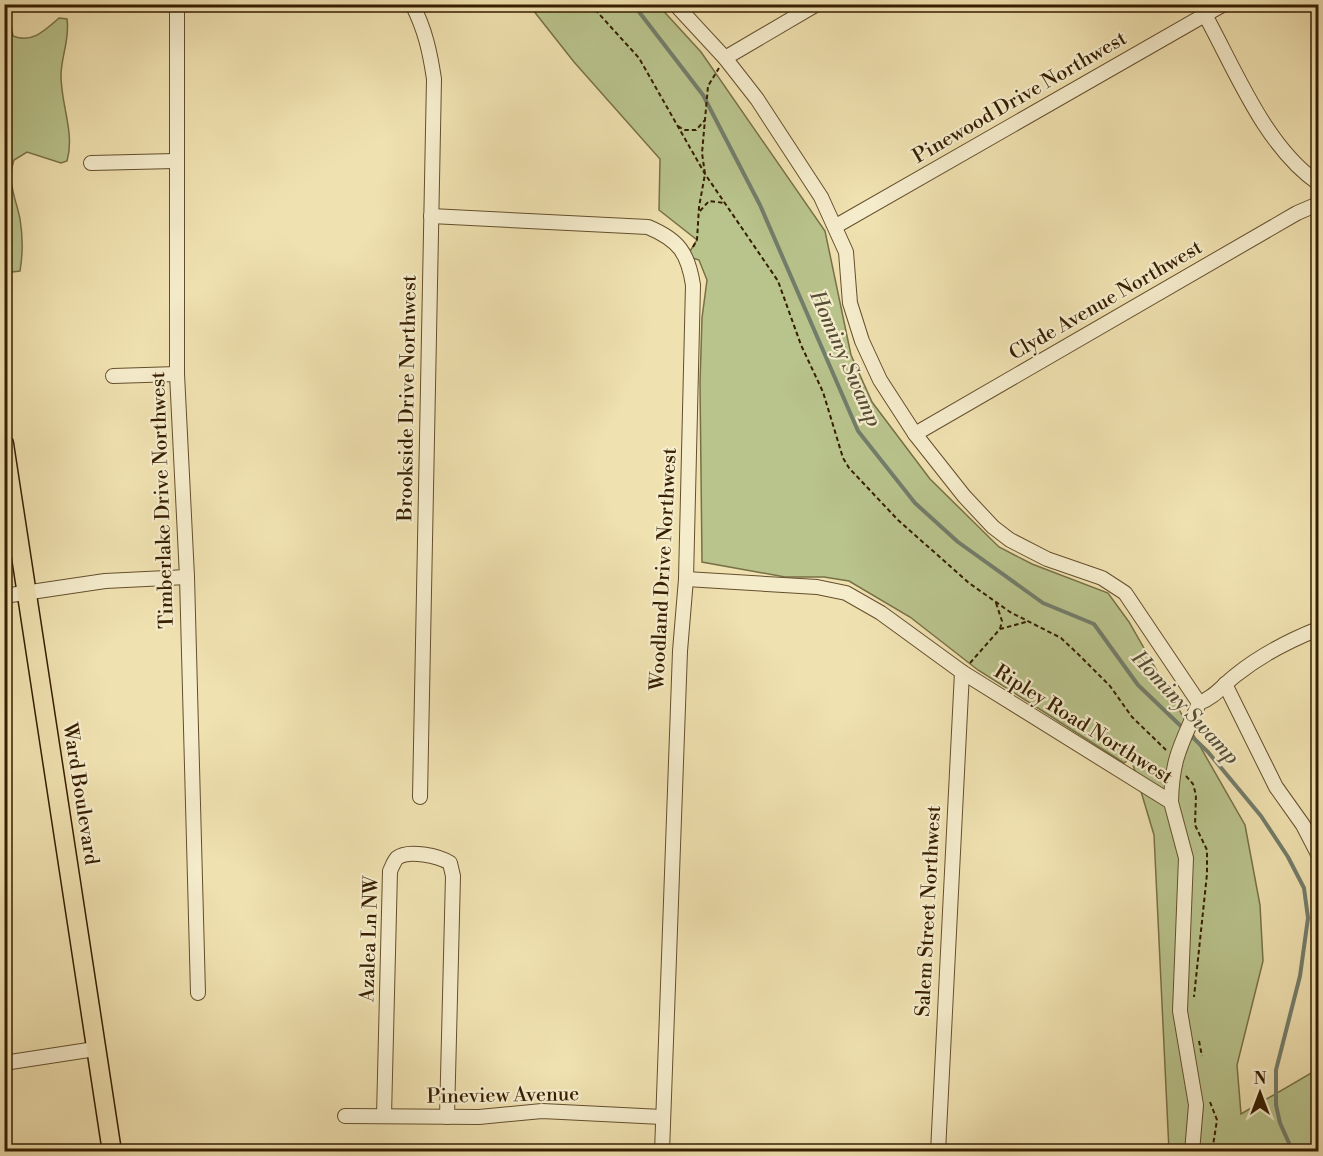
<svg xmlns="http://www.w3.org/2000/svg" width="1323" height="1156" font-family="'Libre Bodoni',serif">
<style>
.green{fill:#b9c38c;stroke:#787046;stroke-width:1.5}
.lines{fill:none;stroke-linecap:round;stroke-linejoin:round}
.stream{stroke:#737d6b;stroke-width:4}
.minor-casing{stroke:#644f2c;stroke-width:16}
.major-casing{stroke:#361e00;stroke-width:21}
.path{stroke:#361e00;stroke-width:2;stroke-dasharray:4.5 3;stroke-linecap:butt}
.minor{stroke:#f5eccc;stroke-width:14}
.major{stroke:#f0e1b0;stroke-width:18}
.labels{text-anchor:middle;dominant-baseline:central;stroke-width:4.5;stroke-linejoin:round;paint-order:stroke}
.street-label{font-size:20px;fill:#361e00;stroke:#f5eccc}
.water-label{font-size:21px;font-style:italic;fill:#554d36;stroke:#f5eccc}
</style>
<rect width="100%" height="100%" fill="#f0e1b0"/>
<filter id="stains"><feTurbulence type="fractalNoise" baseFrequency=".00333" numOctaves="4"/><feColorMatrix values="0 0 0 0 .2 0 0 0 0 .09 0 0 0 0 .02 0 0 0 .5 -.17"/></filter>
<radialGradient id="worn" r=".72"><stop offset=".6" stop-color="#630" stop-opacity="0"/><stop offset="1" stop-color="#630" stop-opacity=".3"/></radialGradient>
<!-- green -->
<g class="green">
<path d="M7,5L13,36C32,44 45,30 59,18L67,19C70,40 61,56 61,76C61,105 75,133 67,161L61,163L27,152L14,160C6,181 16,198 20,219C23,237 23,253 20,271L4,273V5Z"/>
<polygon points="529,5 658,5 701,52 825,231 851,355 872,402 930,479 999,547 1032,564 1108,593 1129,622 1245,825 1260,905 1263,961 1237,1065 1241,1114 1318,1069 1318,1151 1169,1151 1154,835 1131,758 1124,763 978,670 910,617 849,581 824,577 785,577 702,562 700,383 702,318 707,280 699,260 687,256 697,240 659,210 660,159 574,62"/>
</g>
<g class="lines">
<!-- stream -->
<polyline class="stream" points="633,4 703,95 760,205 858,431 915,503 958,542 1043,603 1094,624 1138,685 1208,752 1261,816 1288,857 1304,888 1308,918 1300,976 1276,1070 1276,1105 1280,1123 1293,1152"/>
<defs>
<g id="minor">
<polyline points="177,4 177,374 187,577 198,993"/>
<path d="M412,4C425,29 430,52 434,79L420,797"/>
<polyline points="675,4 725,58 757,99 821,197 846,252 850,303 862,341 880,380 915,434 964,496 993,527 1010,540 1047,559 1102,578 1125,593 1199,703"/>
<path d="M1199,4C1233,63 1262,144 1318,183"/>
<polyline points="725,58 817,4"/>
<polyline points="91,163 175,161"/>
<path d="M431,216L648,227C679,240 688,253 693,285L686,579L680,651L662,1152"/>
<polyline points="836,226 1224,4"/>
<polyline points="113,376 177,374"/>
<polyline points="915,434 1297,213 1318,204"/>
<polyline points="686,579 817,587 846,593 881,613 962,672 1171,802 1186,858 1180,1011 1196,1105 1192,1152"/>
<polyline points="4,596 105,581 187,577"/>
<polyline points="1225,684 1276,787 1303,825 1318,854"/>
<path d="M1171,802C1172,756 1182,744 1199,703C1214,698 1223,685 1236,675C1261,655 1288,641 1318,629"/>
<polyline points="4,1063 95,1049"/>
<polyline points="345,1116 479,1117 542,1111 662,1117"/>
<path d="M384,1116L390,871C392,867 394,861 397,858C408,849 439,856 450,863L453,876L447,1117"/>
<polyline points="938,1152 962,672"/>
</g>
<polyline id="major" points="4,444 112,1152"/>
</defs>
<!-- minor casing -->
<use href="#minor" class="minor-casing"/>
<!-- major casing -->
<use href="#major" class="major-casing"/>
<!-- path -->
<g class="path">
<polyline points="590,4 639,58 705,174 778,281 801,345 823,392 843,458 849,468 898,520 969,583 1010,612 1061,638 1078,654 1110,686 1132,717 1166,750"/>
<polyline points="678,126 684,130 696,130 705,120"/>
<polyline points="700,211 709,201 725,203"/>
<polyline points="693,247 697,240 699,207 705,174 702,153 708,86 719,68"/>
<polyline points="996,603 1002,621 1000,629"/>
<polyline points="970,663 1000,629 1026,622"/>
<polyline points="1186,776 1193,784 1196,795 1195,825 1207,850 1207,874 1194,997"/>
<polyline points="1199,1041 1202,1056"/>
<polyline points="1210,1102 1217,1120 1212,1152"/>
</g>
<!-- minor -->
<use href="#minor" class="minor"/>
<!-- major -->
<use href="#major" class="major"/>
</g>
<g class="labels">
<!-- street labels -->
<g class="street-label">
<text transform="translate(1020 98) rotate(-30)">Pinewood Drive Northwest</text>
<text transform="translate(1106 301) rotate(-30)">Clyde Avenue Northwest</text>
<text transform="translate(408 398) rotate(-89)">Brookside Drive Northwest</text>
<text transform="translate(163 500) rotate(-92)">Timberlake Drive Northwest</text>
<text transform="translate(664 569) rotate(-87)">Woodland Drive Northwest</text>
<text transform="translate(1083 725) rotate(32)">Ripley Road Northwest</text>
<text transform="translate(80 794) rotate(81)">Ward Boulevard</text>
<text transform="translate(929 911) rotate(-87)">Salem Street Northwest</text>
<text transform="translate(370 939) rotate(-88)">Azalea Ln NW</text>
<text transform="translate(503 1096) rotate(-1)">Pineview Avenue</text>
</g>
<!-- water labels -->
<g class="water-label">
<text transform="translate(845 359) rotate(66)">Hominy Swamp</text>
<text transform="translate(1185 708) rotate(47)">Hominy Swamp</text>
</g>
</g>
<!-- margin -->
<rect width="1323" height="1156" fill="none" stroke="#f0e1b0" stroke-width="24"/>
<rect x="6" y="6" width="1311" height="1144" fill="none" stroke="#361e00" stroke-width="3"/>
<rect x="12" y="12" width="1299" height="1132" fill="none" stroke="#361e00" stroke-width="1.5"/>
<!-- north arrow -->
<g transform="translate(1260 1093)" stroke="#f5eccc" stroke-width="4.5" paint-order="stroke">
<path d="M0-4.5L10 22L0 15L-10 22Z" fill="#361e00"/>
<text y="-9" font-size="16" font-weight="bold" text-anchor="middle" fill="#361e00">N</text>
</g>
<rect width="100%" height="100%" filter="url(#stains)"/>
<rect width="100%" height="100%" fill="url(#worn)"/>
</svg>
